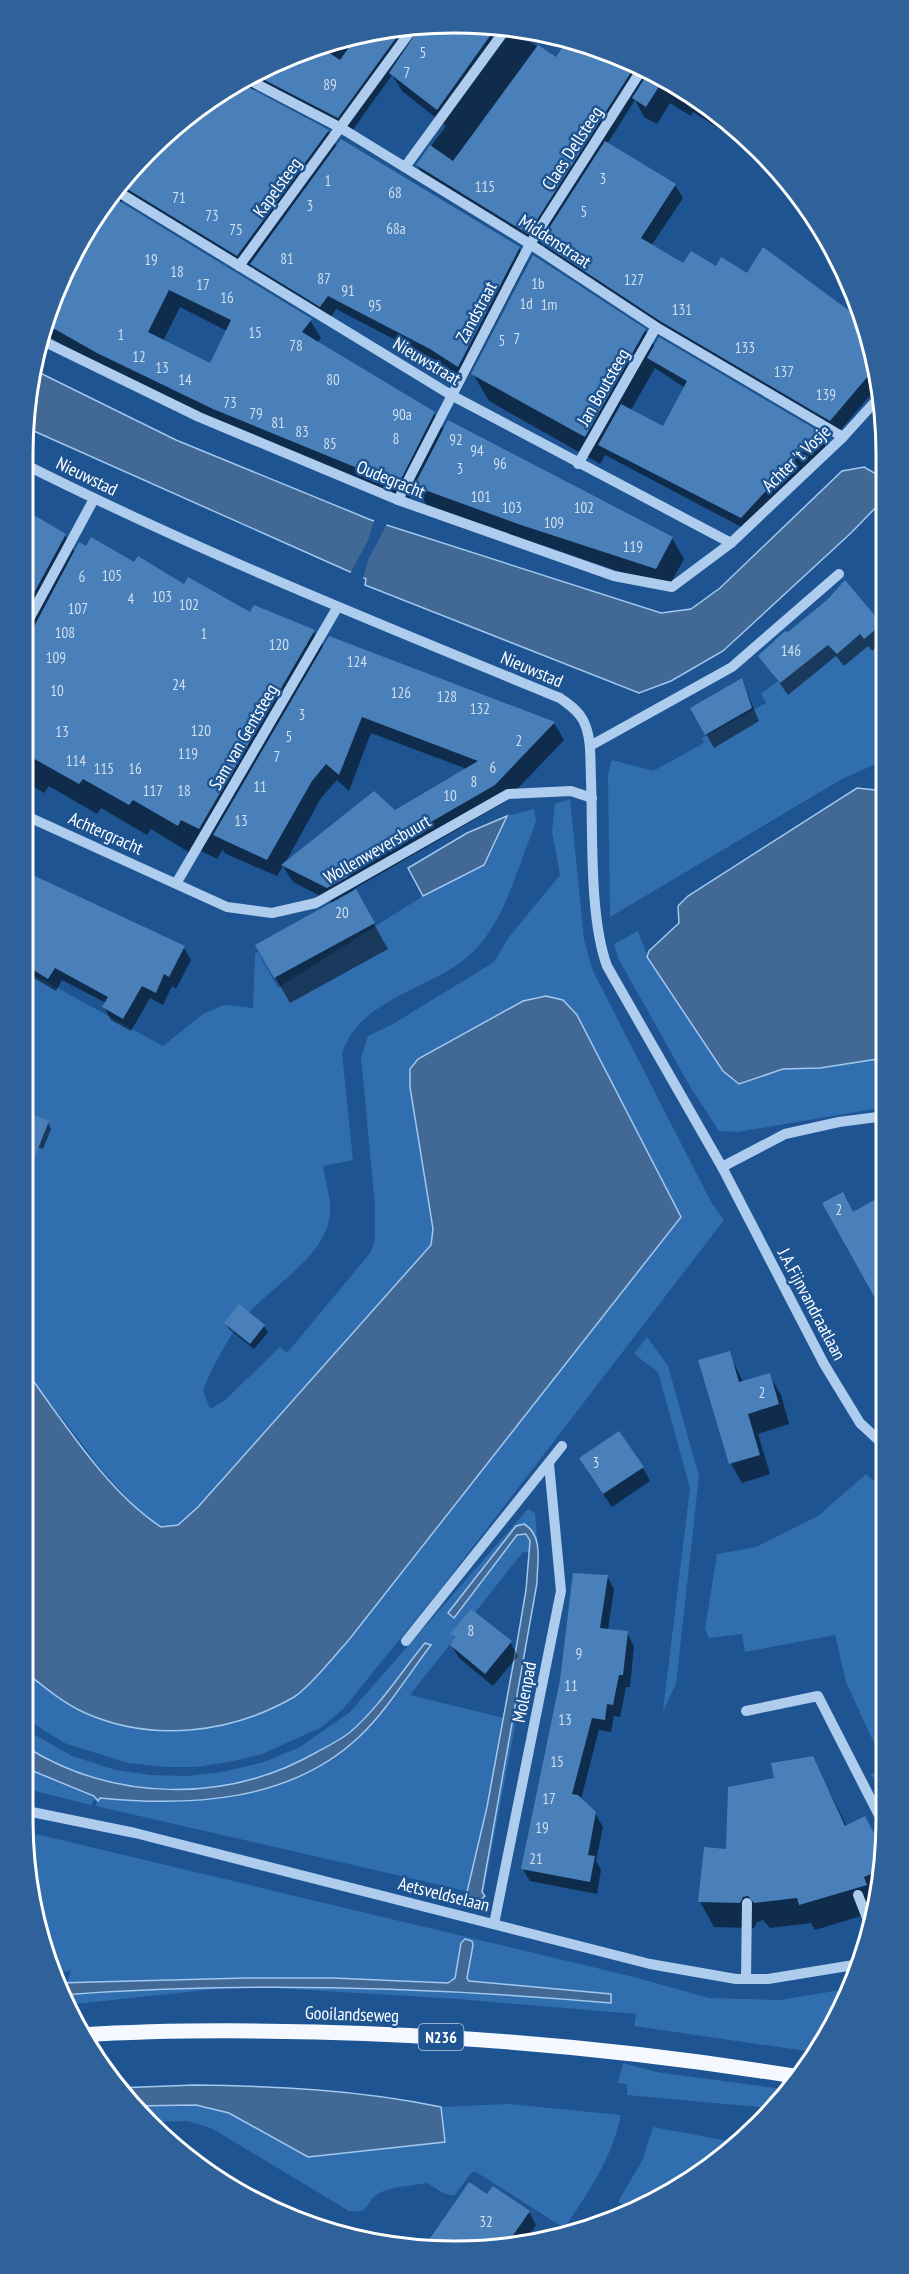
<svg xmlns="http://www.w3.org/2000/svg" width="909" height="2274" font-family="'PT Sans Narrow',sans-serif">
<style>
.green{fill:#316eaf}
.water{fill:#426995;stroke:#a1c8ef;stroke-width:1.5}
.pier{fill:#1d5491}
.shadow{fill:#0007;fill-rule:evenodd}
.building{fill:#4a80ba;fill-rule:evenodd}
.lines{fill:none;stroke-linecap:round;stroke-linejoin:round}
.minor{stroke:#aecdee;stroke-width:10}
.major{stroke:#f5f9ff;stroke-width:15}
.labels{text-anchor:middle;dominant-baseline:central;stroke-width:5;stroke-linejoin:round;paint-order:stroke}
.number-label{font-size:15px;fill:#d2dfee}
.shield{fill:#1d5491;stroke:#bbccde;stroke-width:1.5}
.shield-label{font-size:16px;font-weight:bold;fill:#fff}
.street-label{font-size:18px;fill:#fff;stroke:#1d5491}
.rim{fill:none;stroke:#fff;stroke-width:3}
</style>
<rect width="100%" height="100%" fill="#1d5491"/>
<!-- green -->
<g class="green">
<polygon points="867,621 883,623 884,765 878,763 842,779 610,917 608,775 612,760 653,771 704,743 702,738 766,703 761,694 807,659"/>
<path d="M570,799L584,940L593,971L711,1202L724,1220L442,1587L344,1708L322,1727L262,1754L234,1761L196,1767H166L128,1763L64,1743L23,1717L22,1670L56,1696L83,1712L125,1726L177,1731L214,1728L296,1696L348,1641L681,1217L577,1015L523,1001L418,1059L410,1069L433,1229L431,1245L198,1507L178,1525L161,1527L145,1517L101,1469L23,1367V969L163,1046L203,1014L224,1005L253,1008L255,953L258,952L278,988L423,896L484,865L507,816L534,809L536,821L530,838C515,875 503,923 473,952C434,990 361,996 342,1053L353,1160L323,1166C325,1181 332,1201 330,1215C323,1262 267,1287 241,1322C225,1343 213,1366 203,1390L210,1409L224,1401L280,1347L287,1353L371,1252L375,1239V1206L361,1057L368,1036L393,1024L494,962L509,937L560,875L552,831L555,804Z"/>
<polygon points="638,931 648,957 723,1071 739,1083 783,1069 820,1068 884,1058 885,1107 738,1132 719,1131 691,1088 618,958 614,944"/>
<polygon points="647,1337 668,1366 699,1476 676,1684 663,1711 690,1488 658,1372 634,1354"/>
<polygon points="866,1474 886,1491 886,1798 871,1775 884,1765 846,1682 835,1635 745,1652 742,1634 709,1638 705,1629 717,1554 756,1547 818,1516"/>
<polygon points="528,1509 535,1513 538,1549 522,1553 410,1695 516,1721 483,1895 96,1806 97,1801 94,1799 91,1805 23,1788 23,1728 72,1756 116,1770 150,1775 186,1776 222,1772 264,1762 300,1747 350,1712"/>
<polygon points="36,1834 634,1977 709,1998 780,2000 847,1989 813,2052 634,2026 636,2014 458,1999 242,1986 67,2005 57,1983 67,1983 71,1970 53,1975 46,1959 30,1867"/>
<polygon points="623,2063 656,2072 789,2090 770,2108 627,2095 627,2084 618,2083"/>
<path d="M507,2104L621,2115C612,2158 589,2192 564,2228L476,2172H472L454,2196L443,2193L427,2183C413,2186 393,2186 379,2193C364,2202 372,2214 349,2211L211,2128L187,2121L152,2122L132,2106L196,2105L229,2113L308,2157L445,2141L441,2107Z"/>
<polygon points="653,2127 734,2142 694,2179 634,2211 618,2202 643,2159"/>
</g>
<!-- water -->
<g class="water">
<polygon points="36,371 176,440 371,520 661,613 691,609 720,588 842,471 864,467 883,478 883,500 852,532 723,651 671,681 639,693 365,585 366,579 27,428"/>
<polygon points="857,788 884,791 884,1058 820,1068 783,1069 739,1084 723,1071 647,957 649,951 679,923 678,906 688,896"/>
<polygon points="507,816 484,865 423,896 408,868 467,833"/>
<path d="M546,996L563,1000L577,1015L681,1217L348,1641C333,1657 311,1686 294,1697C230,1734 151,1743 83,1712C60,1701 42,1685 23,1670V1367C62,1419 106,1491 161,1527L178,1525L198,1507L431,1245L433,1229L410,1087V1069L418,1059L523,1001Z"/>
<path d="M524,1524C544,1535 537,1564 537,1583L482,1892L485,1896L480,1900L471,1898L467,1892L487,1807L516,1649L526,1590L530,1541L526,1534L517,1535L454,1618L448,1613L516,1526Z"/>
<path d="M425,1643L431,1645C408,1675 387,1710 360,1736C291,1802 190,1807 100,1798L98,1801L94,1796L23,1767V1745C112,1802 226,1804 317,1752C328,1746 340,1740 349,1733C377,1710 402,1671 425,1643Z"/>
<path d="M465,1939L472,1941L473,1945L467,1978L469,1981L611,1994V2003C429,1987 244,1981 62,1995L57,1983L246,1978H333L448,1983L455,1978L461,1943Z"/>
<path d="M194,2085C276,2086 360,2090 441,2107L445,2142L308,2157L229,2113L196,2105L132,2106L118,2088Z"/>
</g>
<!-- pier -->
<polygon class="pier" points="375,518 388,522 368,560 363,579 350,574 368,540"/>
<!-- shadow -->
<g class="shadow">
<path d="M426,23L518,28L515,32L557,59L593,45L695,96L766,158L693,112L691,116L670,103L657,124L644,117L635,100L607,144L675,185L683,198L651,246L684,265L716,268L747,275L852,315L856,309L879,385L838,433L669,334L550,255L543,244L538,251L428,183L417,165L446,126L402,91L392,75L349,135L260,89L249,90L328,131L337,147L519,248L527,262L466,380L440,363L336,309L329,320L260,278L253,266L248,273L131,201H122L120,204L310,320L321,338L317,343L434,413L444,430L672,538L684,559L668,588L427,506L416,487L410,498L401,495L400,498L225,427L109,371L42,333L45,316L80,239L129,170L191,112L263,67L342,37ZM180,307L227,331L211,365L163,341Z"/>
<path d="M645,330L655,347L818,433L826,446L749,531L605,455L600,464L489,401L473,374ZM655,368L685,388L664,428L631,410Z"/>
<path d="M22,510L65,535L75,553L135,564L250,614L254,607L314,632L324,648L554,723L564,740L505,802L354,889L388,949L290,1003L257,946L334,903L293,882L283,866L277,876L224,853L223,849L217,859L199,850L195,856L151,829L147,835L101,808L97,814L49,786L44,793L22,780ZM371,733L467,769L395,811L284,865L321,798L337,780L349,791Z"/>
<polygon points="881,624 883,641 872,651 868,646 844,666 836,656 788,695 760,656"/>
<polygon points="742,680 759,721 714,748 692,709"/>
<polygon points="22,871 184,948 191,960 176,989 172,986 163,1005 150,998 131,1031 111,1020 104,1007 106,1003 62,980 56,991 22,971"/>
<polygon points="48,1122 51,1129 43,1149 22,1141"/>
<polygon points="225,1323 264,1326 268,1332 254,1349 229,1329"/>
<polygon points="729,1353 743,1382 769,1375 781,1395 789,1424 758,1434 770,1474 742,1483 731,1464 700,1361"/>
<polygon points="643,1468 650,1481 612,1507 588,1472"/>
<polygon points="607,1576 614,1589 608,1630 627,1633 634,1646 630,1687 626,1687 620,1717 614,1716 611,1732 599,1730 581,1799 595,1813 603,1827 596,1861 601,1870 597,1894 530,1881 522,1868"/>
<polygon points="452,1634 510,1642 518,1656 493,1686 459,1658 451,1645 455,1639"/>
<polygon points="813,1758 847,1827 882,1849 871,1913 815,1930 811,1923 770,1928 763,1920 757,1922 754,1928 714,1927 700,1902 727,1850 775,1779"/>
<polygon points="487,2196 529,2212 536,2225 523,2244 426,2247"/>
</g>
<!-- building -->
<g class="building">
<polygon points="422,24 497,26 437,110 389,73"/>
<polygon points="404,27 338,118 253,74 319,46 340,60 358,35"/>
<polygon points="568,39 593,45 635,66 528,234 416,165 430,145 453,161 538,45 556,57"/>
<polygon points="648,73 663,80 646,107 632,98"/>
<polygon points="239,82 329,130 237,256 119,184 129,170 191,112"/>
<polygon points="341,139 520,247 458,367 430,349 328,296 320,307 250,264"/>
<polygon points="605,141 676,184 641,238 683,263 691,251 716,266 721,257 747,273 763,247 859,318 874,369 830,421 660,321 540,242"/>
<path d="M111,196L312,319L302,332L435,412L400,481L391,478L389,481L213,409L97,353L44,323L80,239ZM169,290L231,320L210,363L148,332Z"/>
<polygon points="533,255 646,329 585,437 471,374"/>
<polygon points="659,337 820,432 741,518 598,445 621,404 663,426 687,381 647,358"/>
<polygon points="448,420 673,537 656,569 518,524 414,486"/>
<polygon points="22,508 66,534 22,615"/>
<polygon points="91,537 134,562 138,556 184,584 188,577 250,612 254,605 315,630 199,829 181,820 178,826 133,800 129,805 83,779 79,784 22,752 22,639 29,636 79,542 86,546"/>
<polygon points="845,580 882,624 864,639 860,634 837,654 828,645 780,683 758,656 785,631 788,632 827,600"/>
<polygon points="329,636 555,722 495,785 346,871 349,876 327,888 281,865 374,791 395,810 478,761 362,717 339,775 326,764 312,781 267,860 213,835"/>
<polygon points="742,678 752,708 705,735 690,708"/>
<polygon points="22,870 185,946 169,977 164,974 156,993 142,986 123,1019 102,1007 108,997 55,968 48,979 22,963"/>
<polygon points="356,889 375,923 274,978 255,945"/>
<polygon points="22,1110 49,1121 24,1184 22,1184"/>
<polygon points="843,1192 853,1212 885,1194 885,1316 822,1203"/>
<polygon points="239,1304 265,1325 250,1344 224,1323"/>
<polygon points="730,1351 739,1382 770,1373 779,1404 748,1414 760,1455 729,1464 698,1360"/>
<polygon points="619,1431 644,1467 603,1494 579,1458"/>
<polygon points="573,1573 608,1575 600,1628 628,1631 623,1675 619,1675 613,1705 607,1704 605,1720 592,1718 572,1794 578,1795 596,1812 588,1855 595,1856 590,1882 521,1869 560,1680"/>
<polygon points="471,1609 512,1641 485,1674 450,1645 455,1637 450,1634"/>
<polygon points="813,1756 845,1826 865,1816 882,1849 878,1871 864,1877 867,1885 799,1905 797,1898 754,1903 748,1896 743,1897 740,1903 698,1902 704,1847 726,1849 728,1787 774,1778 771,1763"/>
<polygon points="469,2182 487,2194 493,2186 530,2211 507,2244 424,2247"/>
</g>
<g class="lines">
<!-- minor -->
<g class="minor">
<polyline points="245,78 341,128 530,244 656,327 843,437"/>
<polyline points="405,167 505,30"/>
<polyline points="115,190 451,395 731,543"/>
<polyline points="239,266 415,25"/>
<polyline points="41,340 199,417 398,500 614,576 672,587 731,543 843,437 882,394"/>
<path d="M22,463C197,551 379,624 560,698C568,704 578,710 583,720C592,737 590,760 591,779C593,832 589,917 607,966L722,1167L824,1364L860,1423L886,1447"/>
<polyline points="578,464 656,327"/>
<polyline points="398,500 530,244 642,69"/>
<polyline points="22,632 94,499"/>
<polyline points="590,746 732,667 839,574"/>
<polyline points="22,814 227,907 272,913 316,903 508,794 571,791 592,798"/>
<polyline points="177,882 337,608"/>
<polyline points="722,1167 785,1134 839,1122 885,1116"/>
<polyline points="406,1641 562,1446"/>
<polyline points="746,1711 818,1696 885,1827"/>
<polyline points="22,1810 135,1833 650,1964 736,1979 768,1979 860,1964"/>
<polyline points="858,1895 869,1923"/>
<polyline points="494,1924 561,1591 549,1464"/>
<polyline points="746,1979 747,1903"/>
</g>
<!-- major -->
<path class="major" d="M80,2035C159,2030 238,2030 316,2032C479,2036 640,2051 800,2077"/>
</g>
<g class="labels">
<!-- number labels -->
<g class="number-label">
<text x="423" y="52">5</text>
<text x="407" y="72">7</text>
<text x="330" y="84">89</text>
<text x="603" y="178">3</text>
<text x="328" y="180">1</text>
<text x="485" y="186">115</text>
<text x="395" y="192">68</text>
<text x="179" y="197">71</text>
<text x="310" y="205">3</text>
<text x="584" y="211">5</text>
<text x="212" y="215">73</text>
<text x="396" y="228">68a</text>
<text x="236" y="229">75</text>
<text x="287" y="258">81</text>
<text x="151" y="259">19</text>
<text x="177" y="271">18</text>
<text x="324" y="278">87</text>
<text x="634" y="279">127</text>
<text x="538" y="283">1b</text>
<text x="203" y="284">17</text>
<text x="348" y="290">91</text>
<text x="227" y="297">16</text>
<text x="526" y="303">1d</text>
<text x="549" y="304">1m</text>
<text x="375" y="305">95</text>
<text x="682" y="309">131</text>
<text x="255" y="332">15</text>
<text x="121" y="334">1</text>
<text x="517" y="338">7</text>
<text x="502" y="340">5</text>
<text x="296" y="345">78</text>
<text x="745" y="347">133</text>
<text x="139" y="356">12</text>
<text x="162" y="367">13</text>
<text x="784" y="371">137</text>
<text x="185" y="379">14</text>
<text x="333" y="379">80</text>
<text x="826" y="394">139</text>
<text x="230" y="402">73</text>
<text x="256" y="413">79</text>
<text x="402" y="414">90a</text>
<text x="278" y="422">81</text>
<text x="302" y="431">83</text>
<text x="396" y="438">8</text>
<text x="456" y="439">92</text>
<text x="330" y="443">85</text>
<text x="477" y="450">94</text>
<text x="500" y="463">96</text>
<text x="460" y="468">3</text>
<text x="481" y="496">101</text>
<text x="512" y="507">103</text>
<text x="584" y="507">102</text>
<text x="554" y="522">109</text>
<text x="633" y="546">119</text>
<text x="112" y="575">105</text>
<text x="82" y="576">6</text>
<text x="162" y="596">103</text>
<text x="131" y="598">4</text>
<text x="189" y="604">102</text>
<text x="78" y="608">107</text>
<text x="65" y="632">108</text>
<text x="204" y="633">1</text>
<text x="279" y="644">120</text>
<text x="791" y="650">146</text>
<text x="56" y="657">109</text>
<text x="357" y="661">124</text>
<text x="179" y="684">24</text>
<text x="57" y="690">10</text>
<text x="401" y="692">126</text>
<text x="447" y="696">128</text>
<text x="480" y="708">132</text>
<text x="302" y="714">3</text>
<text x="201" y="730">120</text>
<text x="62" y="731">13</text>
<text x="289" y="736">5</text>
<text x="519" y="740">2</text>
<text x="188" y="753">119</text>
<text x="277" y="756">7</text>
<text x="76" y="760">114</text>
<text x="493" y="767">6</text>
<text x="104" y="768">115</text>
<text x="135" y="768">16</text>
<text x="474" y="781">8</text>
<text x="260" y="786">11</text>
<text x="153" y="790">117</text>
<text x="184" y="790">18</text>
<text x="450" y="795">10</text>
<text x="241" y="820">13</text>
<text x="342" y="912">20</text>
<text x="839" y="1209">2</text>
<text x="762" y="1392">2</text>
<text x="596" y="1462">3</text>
<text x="471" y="1630">8</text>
<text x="579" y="1653">9</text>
<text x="571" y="1685">11</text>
<text x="565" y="1719">13</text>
<text x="557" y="1761">15</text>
<text x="549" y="1798">17</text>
<text x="542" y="1827">19</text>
<text x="536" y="1858">21</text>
<text x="486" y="2221">32</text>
</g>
<!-- shield labels -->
<rect class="shield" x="418.5" y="2024" width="45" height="26" rx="4.5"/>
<g class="shield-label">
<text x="441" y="2037">N236</text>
</g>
<!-- street labels -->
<g class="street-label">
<text transform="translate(572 148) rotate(-57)">Claes Dellsteeg</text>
<text transform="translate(277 187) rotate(-54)">Kapelsteeg</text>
<text transform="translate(555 241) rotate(33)">Middenstraat</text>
<text transform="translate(476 312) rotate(-62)">Zandstraat</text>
<text transform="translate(427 361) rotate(31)">Nieuwstraat</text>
<text transform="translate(603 387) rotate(-60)">Jan Boutsteeg</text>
<text transform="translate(796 458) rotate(-44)">Achter 't Vosje</text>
<text transform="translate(87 476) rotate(26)">Nieuwstad</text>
<text transform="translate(391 479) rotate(22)">Oudegracht</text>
<text transform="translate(532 669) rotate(23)">Nieuwstad</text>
<text transform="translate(243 737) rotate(-60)">Sam van Gentsteeg</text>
<text transform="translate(106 833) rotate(24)">Achtergracht</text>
<text transform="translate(377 849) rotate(-30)">Wollenweversbuurt</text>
<text transform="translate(812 1304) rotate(62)">J.A.Fijnvandraatlaan</text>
<text transform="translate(524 1692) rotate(-79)">Molenpad</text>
<text transform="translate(444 1894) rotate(14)">Aetsveldselaan</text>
<text transform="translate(352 2014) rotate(2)">Gooilandseweg</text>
</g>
</g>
<!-- crop -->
<path d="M0 0H909V2274H0ZM454 33H455A421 421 0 0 1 876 454V1820A421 421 0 0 1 455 2241H454A421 421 0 0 1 33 1820V454A421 421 0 0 1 454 33Z" fill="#2f629a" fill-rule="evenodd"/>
<path class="rim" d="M454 33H455A421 421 0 0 1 876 454V1820A421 421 0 0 1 455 2241H454A421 421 0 0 1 33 1820V454A421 421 0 0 1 454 33Z"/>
</svg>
